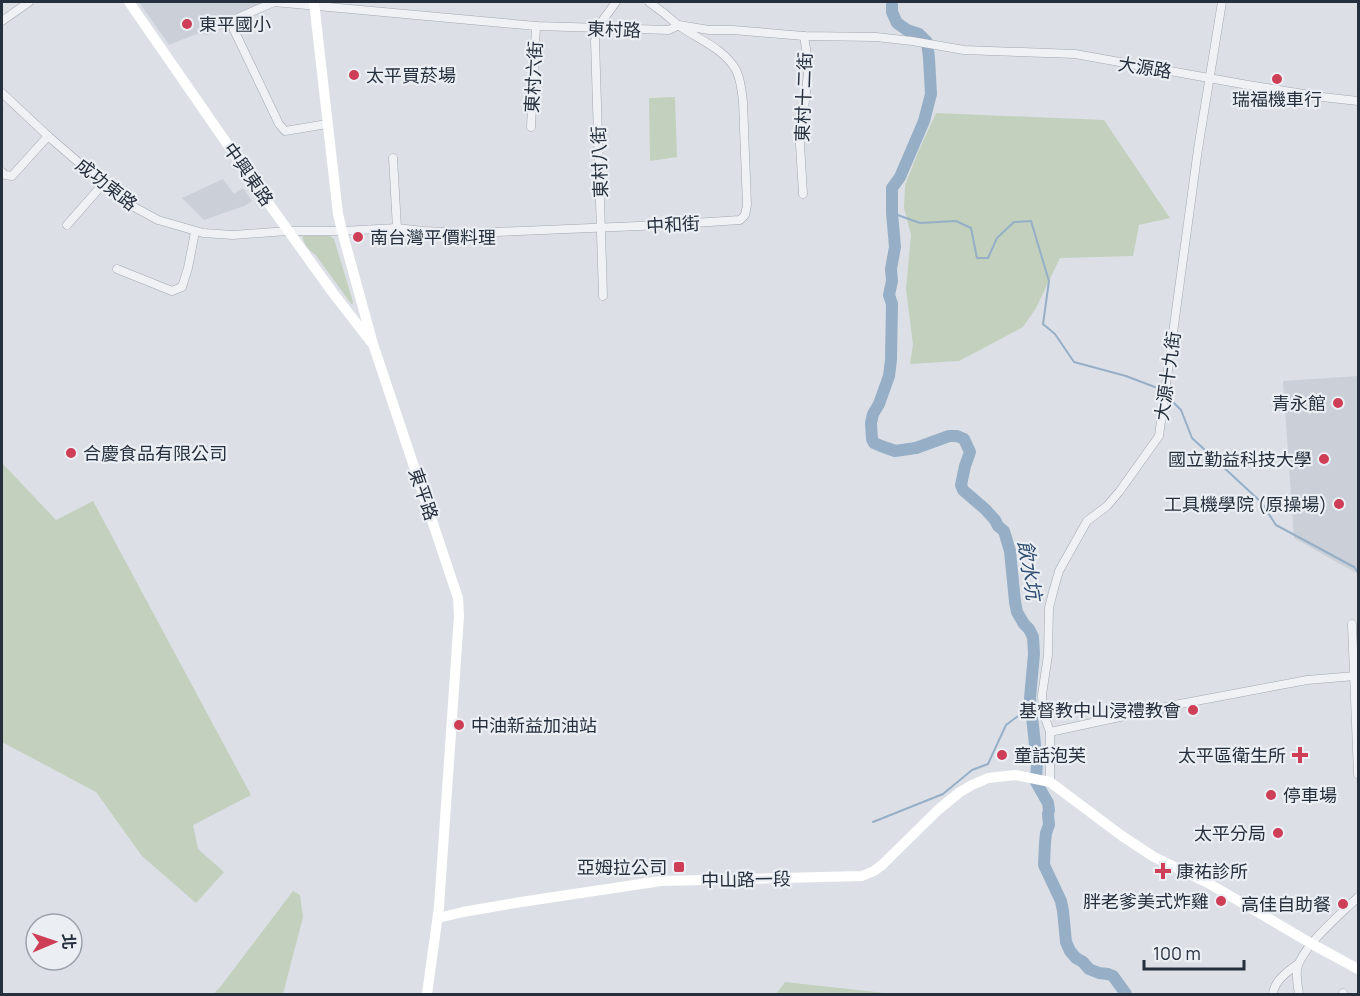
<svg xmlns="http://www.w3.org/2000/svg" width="1360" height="996" font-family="Manrope,'Noto Sans TC',sans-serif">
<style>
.built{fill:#cacfd8}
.green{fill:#c2d0bd}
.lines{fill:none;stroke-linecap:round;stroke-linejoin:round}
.stream{stroke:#96afc7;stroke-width:2}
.river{stroke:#96afc7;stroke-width:12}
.street-casing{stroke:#a2a7b0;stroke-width:9}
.street{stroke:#eff1f5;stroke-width:8}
.secondary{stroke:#fff;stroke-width:10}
.poi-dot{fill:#ce3e56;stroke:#ebeff4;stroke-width:2}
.labels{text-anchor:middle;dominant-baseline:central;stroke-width:4.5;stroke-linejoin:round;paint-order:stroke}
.poi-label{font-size:18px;fill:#262f3d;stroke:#ebeff4;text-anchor:end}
.street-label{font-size:18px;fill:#262f3d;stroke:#ebeff4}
.water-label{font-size:20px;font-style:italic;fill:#304e71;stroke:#ebeff4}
</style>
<rect width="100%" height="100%" fill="#dce0e6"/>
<!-- built -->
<g class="built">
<polygon points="139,2 305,2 274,3 169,45"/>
<polygon points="223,179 234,194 243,188 252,201 244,206 204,220 182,198"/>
<polygon points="1358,376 1358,574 1294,538 1283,381"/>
</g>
<!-- green -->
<g class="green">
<polygon points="675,97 677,157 650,161 649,98"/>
<polygon points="936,113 1104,120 1170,218 1139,225 1133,256 1060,258 1036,308 1023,327 959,361 910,364 913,345 906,289 911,235 904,208 905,185 919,150"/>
<path d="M303,236H330L334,239L353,302L352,305L315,254C310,252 302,242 303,236Z"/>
<polygon points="2,463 56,520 93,501 251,795 193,825 198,849 224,872 196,903 142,856 96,792 2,742"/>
<polygon points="293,891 300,895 303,917 283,994 213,994 221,986"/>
<polygon points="785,982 894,994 776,994"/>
</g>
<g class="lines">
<!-- stream -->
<g class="stream">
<polyline points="892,213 920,223 956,221 971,228 977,258 988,258 997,238 1014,222 1031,221 1049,281 1043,324 1055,334 1074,362 1126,376 1160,389"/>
<polyline points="1169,398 1181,410 1192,438 1261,502 1276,525 1354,567 1358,572"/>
<polyline points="873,822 943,794 972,770 988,764 1006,725 1018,716 1031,708"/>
</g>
<!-- river -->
<polyline class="river" points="892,2 892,12 897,23 907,30 919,34 927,42 929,58 931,94 924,121 900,177 892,188 892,213 895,247 891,269 892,281 889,295 892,304 891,360 889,376 879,404 873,414 871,423 872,439 874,443 881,446 895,451 916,448 949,436 957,436 964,439 970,452 965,466 961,485 963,490 985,509 995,520 998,526 1004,531 1010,551 1015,602 1017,612 1024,624 1029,629 1033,637 1034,654 1030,698 1037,763 1036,782 1048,803 1049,810 1048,814 1049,825 1046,833 1045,843 1044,865 1061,901 1063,911 1066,942 1070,951 1076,958 1083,962 1089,969 1099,973 1108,974 1113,976 1126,994"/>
<defs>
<g id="street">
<polyline points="2,21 29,2"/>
<polyline points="231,21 234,30 279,124 285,131 327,124"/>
<polyline points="207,30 226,22 231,21 274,2 536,26 669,30 679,25 709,30 733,30 804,36 876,37 912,41 964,50 1075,54 1248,85 1322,97 1358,101"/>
<path d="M2,93L48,136L123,201L158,220L203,233L233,235L288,231H342L397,228L423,231L471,233L663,225L740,220L745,215L747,205L743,102C742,92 741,80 736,70C724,48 697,39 678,25C669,17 659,9 649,2"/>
<polyline points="531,127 536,26"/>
<polyline points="393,158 397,228"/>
<polyline points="2,172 5,175 12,176 48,136"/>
<polyline points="803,194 799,128 804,109 808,73 807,55 804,36"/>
<polyline points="67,225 103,184"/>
<polyline points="117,269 172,291 182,287 188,268 195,232"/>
<polyline points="603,296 595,41 597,28 616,2"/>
<polyline points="1352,624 1358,774"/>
<polyline points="1050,732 1180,704 1307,680 1355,676"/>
<polyline points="1050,782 1050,732 1043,712 1042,695 1048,655 1049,608 1053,592 1059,571 1087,521 1107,506 1119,492 1159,436 1198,149 1222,2"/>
<polyline points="1343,993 1343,994"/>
<path d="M1273,994C1274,981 1288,971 1298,964"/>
<path d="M1299,994C1298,987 1296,978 1297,970C1300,948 1342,913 1358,897"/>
</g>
</defs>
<!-- street casing -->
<use href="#street" class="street-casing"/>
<!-- street -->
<use href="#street" class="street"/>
<!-- secondary -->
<g class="secondary">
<polyline points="129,2 259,190 333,293 371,342"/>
<polyline points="314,2 338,214 342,231 373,344 458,598 459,616 439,907 427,994"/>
<polyline points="438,918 463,912 521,902 661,881 862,876 874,871 882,865 939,809 960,792 972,785 988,778 1015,775 1050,782 1122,836 1154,857 1208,883 1312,944 1358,969"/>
</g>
</g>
<!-- markers -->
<g class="poi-dot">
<circle cx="187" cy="24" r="6"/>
<circle cx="354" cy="75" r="6"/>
<circle cx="1277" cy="79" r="6"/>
<circle cx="358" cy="237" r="6"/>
<circle cx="1338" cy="403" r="6"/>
<circle cx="71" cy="453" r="6"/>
<circle cx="1324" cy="459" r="6"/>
<circle cx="1339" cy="504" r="6"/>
<circle cx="1193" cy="710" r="6"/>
<circle cx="459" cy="725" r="6"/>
<circle cx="1002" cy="755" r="6"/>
<path d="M1297 746h6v6h6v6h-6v6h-6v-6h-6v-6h6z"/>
<circle cx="1271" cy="795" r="6"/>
<circle cx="1278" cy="833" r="6"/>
<rect x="673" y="861" width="12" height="12" rx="3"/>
<path d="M1160 862h6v6h6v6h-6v6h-6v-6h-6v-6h6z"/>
<circle cx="1221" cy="901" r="6"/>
<circle cx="1343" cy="904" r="6"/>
</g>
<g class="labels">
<!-- poi labels -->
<g class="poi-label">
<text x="199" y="24" text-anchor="start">東平國小</text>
<text x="366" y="75" text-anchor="start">太平買菸場</text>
<text x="1277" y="99" text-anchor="middle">瑞福機車行</text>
<text x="370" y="237" text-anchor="start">南台灣平價料理</text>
<text x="1326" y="403">青永館</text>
<text x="83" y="453" text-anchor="start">合慶食品有限公司</text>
<text x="1312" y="459">國立勤益科技大學</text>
<text x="1327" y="504">工具機學院 (原操場)</text>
<text x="1181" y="710">基督教中山浸禮教會</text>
<text x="471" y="725" text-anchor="start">中油新益加油站</text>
<text x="1014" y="755" text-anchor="start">童話泡芙</text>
<text x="1286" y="755">太平區衛生所</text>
<text x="1283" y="795" text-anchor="start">停車場</text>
<text x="1266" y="833">太平分局</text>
<text x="667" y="867">亞姆拉公司</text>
<text x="1176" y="871" text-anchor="start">康祐診所</text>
<text x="1209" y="901">胖老爹美式炸雞</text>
<text x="1331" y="904">高佳自助餐</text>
</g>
<!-- street labels -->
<g class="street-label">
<text transform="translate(614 29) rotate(2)">東村路</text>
<text transform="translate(1145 67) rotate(9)">大源路</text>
<text transform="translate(533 77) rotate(-87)">東村六街</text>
<text transform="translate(803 97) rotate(-88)">東村十二街</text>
<text transform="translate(599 162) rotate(-92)">東村八街</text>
<text transform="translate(249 174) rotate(55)">中興東路</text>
<text transform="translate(107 184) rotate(38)">成功東路</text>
<text transform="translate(673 224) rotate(-3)">中和街</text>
<text transform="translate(1167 376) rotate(-82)">大源十九街</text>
<text transform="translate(424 494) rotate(71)">東平路</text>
<text transform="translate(746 879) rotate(-1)">中山路一段</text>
</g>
<!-- water labels -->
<g class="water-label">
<text transform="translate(1030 570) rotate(81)">飲水坑</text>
</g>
</g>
<!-- border -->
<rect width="1360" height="996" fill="none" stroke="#262f3d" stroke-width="6"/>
<!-- north arrow -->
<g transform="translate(54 942) rotate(88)"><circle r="28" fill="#ebeff4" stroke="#9ca2ab" stroke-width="1.5"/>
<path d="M0-4.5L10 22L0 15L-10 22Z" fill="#ce3e56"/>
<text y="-9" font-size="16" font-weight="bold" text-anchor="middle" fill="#262f3d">北</text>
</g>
<!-- scale -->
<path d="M1144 960v9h100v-9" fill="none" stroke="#262f3d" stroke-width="3"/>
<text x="1153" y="960" font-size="18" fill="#262f3d" stroke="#ebeff4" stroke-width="4.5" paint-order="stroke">100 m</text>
</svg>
